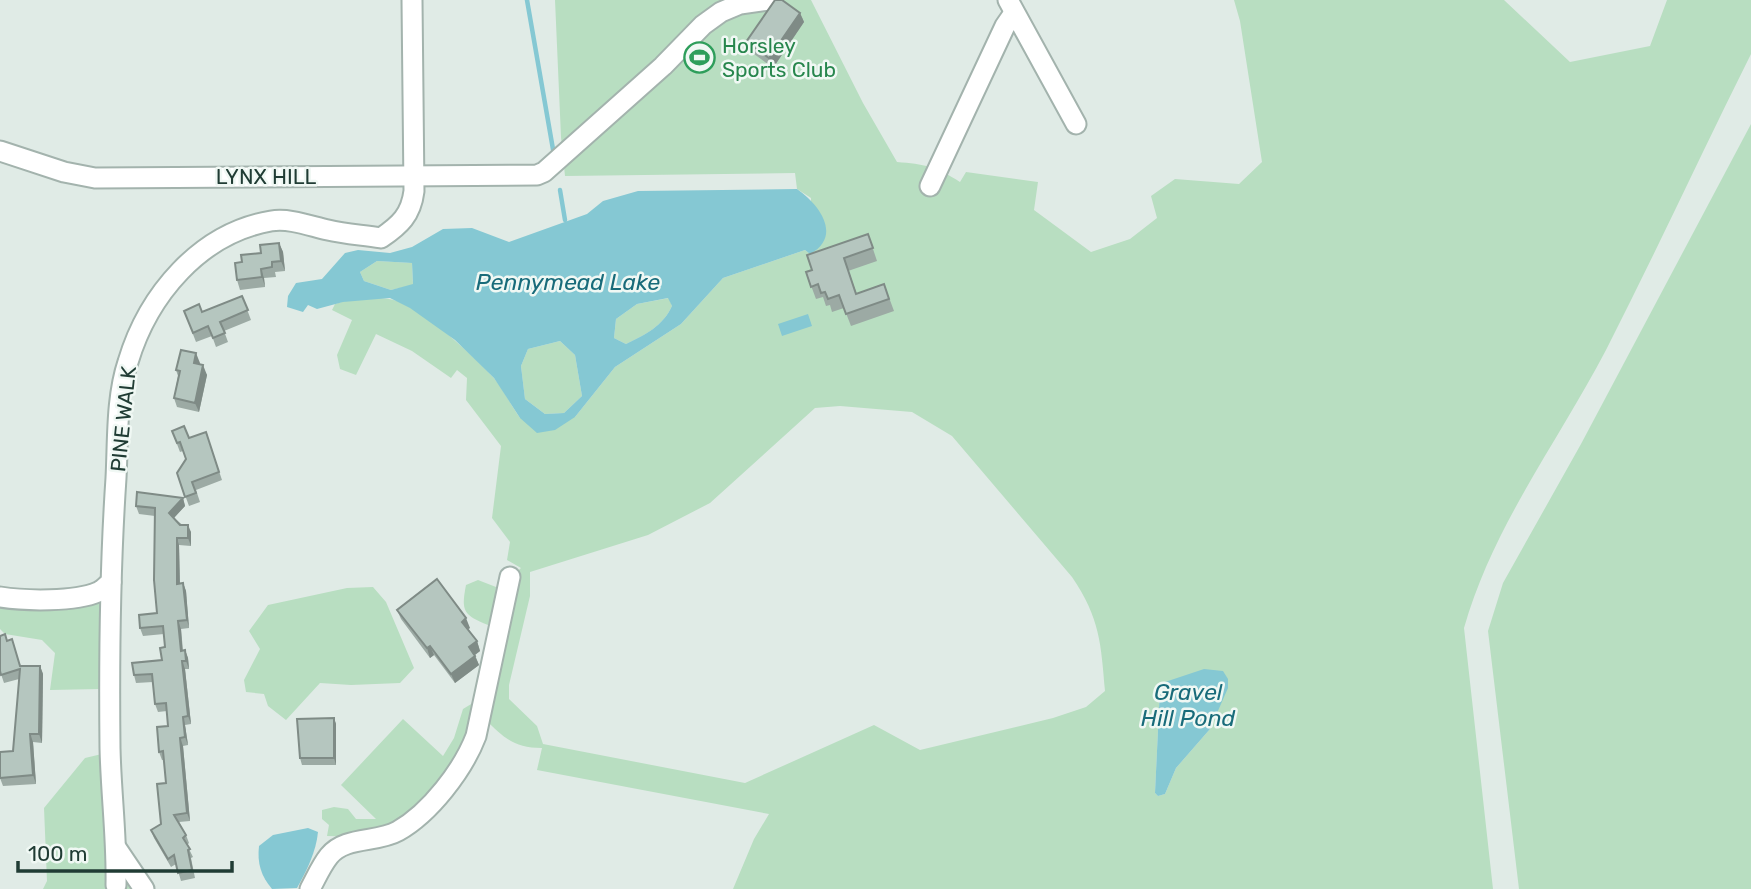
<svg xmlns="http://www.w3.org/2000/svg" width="1751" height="889" font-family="Rubik,sans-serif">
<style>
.green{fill:#b8dec1;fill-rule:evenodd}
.water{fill:#85c8d3;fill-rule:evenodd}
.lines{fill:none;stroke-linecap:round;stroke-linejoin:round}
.stream{stroke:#85c8d3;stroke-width:4.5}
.minor-casing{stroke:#a3b3ad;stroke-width:23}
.minor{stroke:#fff;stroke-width:19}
.wall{fill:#9caaa4}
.shaded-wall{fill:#7f8b86}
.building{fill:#b5c6bf;stroke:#7f8b86;stroke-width:2}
.labels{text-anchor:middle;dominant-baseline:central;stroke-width:5;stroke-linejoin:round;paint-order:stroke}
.leisure-label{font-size:21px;fill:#27864d;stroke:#f0f8f4;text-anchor:start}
.street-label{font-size:21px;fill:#203c34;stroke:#f0f8f4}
.water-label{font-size:23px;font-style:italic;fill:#186b7a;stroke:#f0f8f4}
</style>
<rect width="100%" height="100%" fill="#e0ebe6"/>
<!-- green -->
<g class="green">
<path d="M555,0H811L863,103L897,162C924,164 937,167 960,182L966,172L1038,182L1034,210L1091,252L1130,239L1157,218L1151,196L1175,179L1239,184L1262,162L1240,21L1234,0H1504L1570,62L1650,46L1667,0H1751V54C1702,152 1656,252 1606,350C1558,442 1493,526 1464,628L1493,889H733L754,839L769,814L537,770L542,748C514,748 504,738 485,719L467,747L407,820L364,837L327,836L329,825L322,819V810L334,807L348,809L356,819H376L341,785L403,719L443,756L454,738L463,709L481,698L505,583L521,568L507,560L510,542L492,518L501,446L466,400L467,378L457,370L451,378L412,351L376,334L356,375L340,369L337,355L352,320L332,310L335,304C350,299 372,296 389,299C416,302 474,356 493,377C503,389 511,405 520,418L575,417L615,367L681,324L723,278L805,250L810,254L811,198L797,189L795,173L565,176L561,137ZM840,406L912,412L952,436L1072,577C1100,618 1101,644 1105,691L1086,707L1053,718L920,750L874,725L745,783L543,744L537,726L509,699V685L530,596V572L648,535L710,503L815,408ZM1160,688L1210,729L1176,768L1165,794L1158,796L1155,793Z"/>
<polygon points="1751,124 1751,889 1519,889 1488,631 1503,583 1581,444"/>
<polygon points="377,261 412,263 413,285 391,290 364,281 360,272"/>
<path d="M669,298L672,306C663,326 645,335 626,344L614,338L616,319L637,304Z"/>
<polygon points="560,341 575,355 582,396 564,413 545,414 525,399 521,366 528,349"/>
<path d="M478,580L496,587L494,609L488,625C463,615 461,611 466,585Z"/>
<polygon points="373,587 386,602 414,668 400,683 351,685 320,683 286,720 268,706 264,694 246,692 244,680 260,649 249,631 268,605 347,588"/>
<polygon points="98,599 107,607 100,689 50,690 55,653 42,640 5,634 0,629 0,601"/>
<polygon points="106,753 110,795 139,889 43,889 47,881 44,808 85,758"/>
</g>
<!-- water -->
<g class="water">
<path d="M797,189C819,204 843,236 810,254L805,250L723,278L681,324L615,367L575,417L555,430L537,433L520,418L494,378L455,340L410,308L390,298L343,302L317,309L308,305L303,312L287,307L288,296L296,283L322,279L345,253L358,250L390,253L412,247L443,229L472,228L509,242L587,214L603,201L638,191ZM377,261L412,263L413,284L391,290L364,281L360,272ZM668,298L672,306C663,326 645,335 626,344L614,338L616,319L637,304ZM560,341L575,355L582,396L564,413L545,414L525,399L521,366L528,349Z"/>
<polygon points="808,314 812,326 782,336 778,324"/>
<polygon points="1204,669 1223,671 1228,679 1228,688 1210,729 1176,768 1165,794 1158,796 1155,793 1160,688 1165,682"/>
<path d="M308,828L318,832C316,852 307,870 297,888L272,889C261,876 257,863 259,846L273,835Z"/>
</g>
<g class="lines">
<!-- stream -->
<g class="stream">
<polyline points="527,0 554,155"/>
<polyline points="560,190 565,220"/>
</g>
<defs>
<g id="minor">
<polyline points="1008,0 1076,124"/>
<polyline points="0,151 64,172 95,178 537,175 544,172 663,66 703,25 721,12 740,4 769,0"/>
<polyline points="930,186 1005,26 1014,13"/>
<path d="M0,597C25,601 75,602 98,592C103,590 107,585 111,582"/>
<polyline points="117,849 144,889"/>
<path d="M116,885C117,839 111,794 110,748C109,658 110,567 116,478C118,440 116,398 128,362C148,295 200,233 271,221C290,218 310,226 328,230C345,234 363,235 381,238C400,225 411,215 414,191L412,0"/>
<path d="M310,889C316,878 321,866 329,856C345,836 377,843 398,831C430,813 463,770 476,736L510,577"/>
</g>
</defs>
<!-- minor casing -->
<use href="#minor" class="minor-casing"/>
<!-- minor -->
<use href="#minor" class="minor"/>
</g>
<!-- wall -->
<g class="wall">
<polygon points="800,13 804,22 773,68 750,51 746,42"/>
<polygon points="868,234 877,261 848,271 857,294 884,284 894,311 851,326 844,308 832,312 830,305 826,306 823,297 816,299 806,272 812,270"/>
<polygon points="279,243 283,252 285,271 275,272 276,277 264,278 265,287 240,290 237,280 242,262"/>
<polygon points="242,296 251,320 224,331 228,342 216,347 212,336 196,342 184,311 202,312"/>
<polygon points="200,363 199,364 207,375 199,412 177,407 174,398 178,376 176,370"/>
<polygon points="172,431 189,438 206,432 222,480 196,490 200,502 189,506 177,473 186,459 183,451 180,452"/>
<polygon points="183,498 185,506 174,518 191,532 191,546 179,545 180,583 183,583 186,591 189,628 181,629 183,650 185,650 188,658 189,669 185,669 191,724 185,725 188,745 183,746 190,821 179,822 186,835 189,843 187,845 193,857 191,858 195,878 181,881 176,864 171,867 154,838 151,830 161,824 166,783 164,760 162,760 159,752 168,726 167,711 158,712 155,704 153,682 136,683 134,675 162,660 165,647 164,634 143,636 140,628 157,613 155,516 139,514 136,506"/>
<polygon points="397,610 470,628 468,629 477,641 480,651 475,655 479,665 455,683 434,655 430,658 401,619"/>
<polygon points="7,641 21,666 40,666 43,674 42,743 33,742 36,784 3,786 0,778 13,751 19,679 4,683 0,671"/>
<polygon points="334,718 336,724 336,765 302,765 300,758"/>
</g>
<!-- shaded-wall -->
<g class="shaded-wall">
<polygon points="800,13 804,22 773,68 769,58"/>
<polygon points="279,243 283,252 285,271 281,261"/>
<polygon points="261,269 264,278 265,287 262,277"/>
<polygon points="196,353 200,363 197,373 194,363"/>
<polygon points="203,365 207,375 199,412 195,403"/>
<polygon points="183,498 185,506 171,521 169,513"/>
<polygon points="188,525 191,532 191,546 188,538"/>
<polygon points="177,538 179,545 180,592 177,584"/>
<polygon points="183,583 186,591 189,628 187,620"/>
<polygon points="466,618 470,628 465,631 462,622"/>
<polygon points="178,621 181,629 183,659 181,651"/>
<polygon points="477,641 480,651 472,657 469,647"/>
<polygon points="430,646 434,655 430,658 427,648"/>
<polygon points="185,650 188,658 189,669 186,661"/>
<polygon points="475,656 479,665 455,683 451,674"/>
<polygon points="182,661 185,669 191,724 188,716"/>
<polygon points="40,666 43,674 42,743 39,734"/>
<polygon points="183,717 185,725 188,745 185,737"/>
<polygon points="334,718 336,724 336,765 334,758"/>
<polygon points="30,734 33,742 36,784 33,775"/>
<polygon points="180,738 183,746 190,821 187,813"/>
</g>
<!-- building -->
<g class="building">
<polygon points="775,0 782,0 800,13 769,58 746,42"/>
<polygon points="868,234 873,248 844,258 856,294 884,284 889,299 846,314 839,295 828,299 825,292 821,293 818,284 811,287 806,272 812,270 807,255"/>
<polygon points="279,243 281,261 272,262 272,267 261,269 262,277 237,280 235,263 242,262 241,255 261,253 260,245"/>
<polygon points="242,296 248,310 220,322 225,333 213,338 208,326 193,333 184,311 199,304 202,312"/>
<polygon points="181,350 196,353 194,363 203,365 195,403 174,398 180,371 176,370"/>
<polygon points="184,426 189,438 206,432 219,472 192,482 196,493 185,497 177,473 186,459 180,442 177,443 172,431"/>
<polygon points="137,492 183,498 169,513 180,525 188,525 188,538 177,538 177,584 183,583 187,620 178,621 181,651 185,650 186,661 182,661 188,716 183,717 185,737 180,738 187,813 174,815 186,835 183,838 190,849 188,850 192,870 178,873 174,855 168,859 151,830 161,824 157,784 166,783 163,751 159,752 157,727 168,726 166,703 155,704 152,674 134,675 132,663 162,660 160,648 165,647 163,626 140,628 139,615 157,613 154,580 155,508 136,506"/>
<polygon points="437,579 466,618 462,622 477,641 469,647 475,656 451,674 430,646 427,648 397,610"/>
<polygon points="5,634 7,641 12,639 20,666 40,666 39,734 30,734 33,775 0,778 0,752 13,751 20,669 1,675 0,671 0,636"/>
<polygon points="334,718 334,758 300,758 297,719"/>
</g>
<!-- icons -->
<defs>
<symbol id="stadium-ring" viewBox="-11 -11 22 22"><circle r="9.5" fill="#f0f8f4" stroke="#2e9e5b" stroke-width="1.5"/><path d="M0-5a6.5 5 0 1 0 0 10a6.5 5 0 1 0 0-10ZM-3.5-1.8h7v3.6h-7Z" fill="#2e9e5b"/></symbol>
</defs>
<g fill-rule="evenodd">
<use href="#stadium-ring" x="682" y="40" width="35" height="35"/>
</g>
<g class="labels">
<!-- leisure labels -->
<g class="leisure-label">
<text x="722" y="45">Horsley<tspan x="722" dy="24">Sports Club</tspan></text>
</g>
<!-- street labels -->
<g class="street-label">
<text x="266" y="176">LYNX HILL</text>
<text transform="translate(123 419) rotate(-84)">PINE WALK</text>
</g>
<!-- water labels -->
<g class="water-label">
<text x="568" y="282">Pennymead Lake</text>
<text x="1188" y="692">Gravel<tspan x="1188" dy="26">Hill Pond</tspan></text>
</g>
</g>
<!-- scale -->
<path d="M18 861v10h214v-10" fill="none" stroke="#203c34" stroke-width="3.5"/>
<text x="28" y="861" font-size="21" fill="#203c34" stroke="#f0f8f4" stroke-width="5" paint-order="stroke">100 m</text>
</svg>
